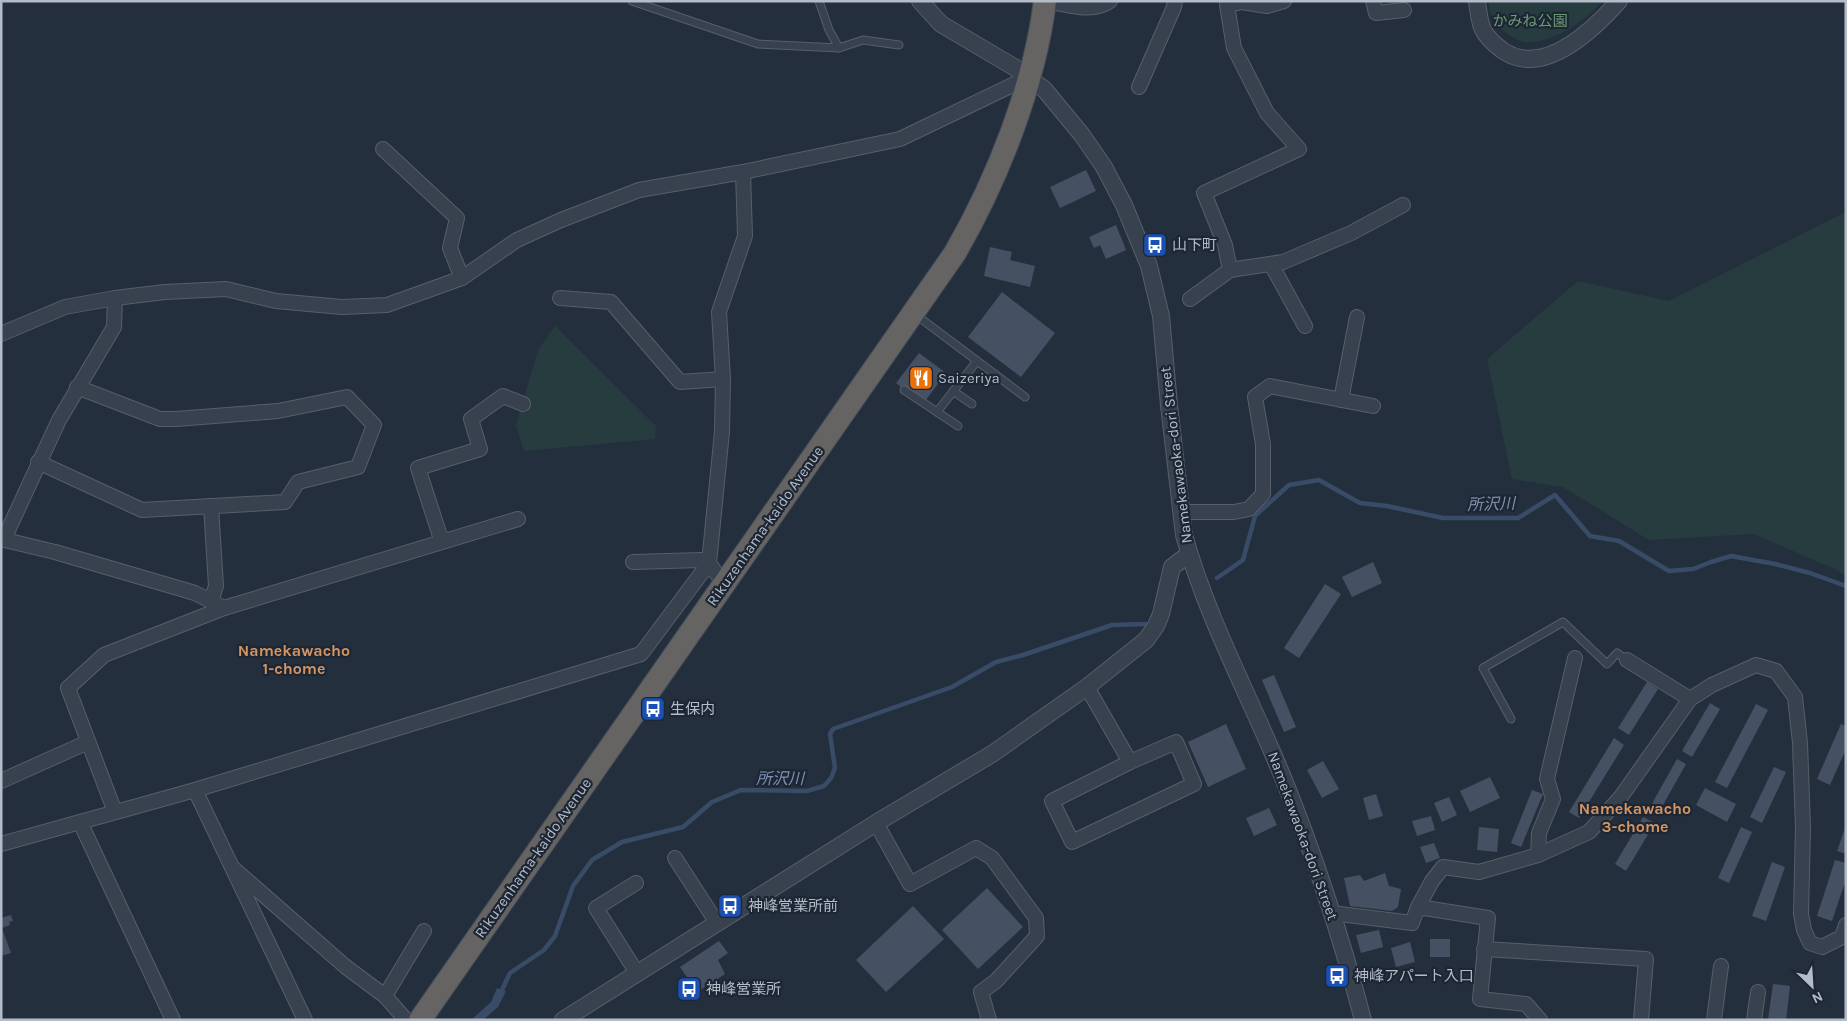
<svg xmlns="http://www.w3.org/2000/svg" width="1847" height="1021" font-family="Karla,'Noto Sans JP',sans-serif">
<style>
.green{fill:#263c3f}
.water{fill:#394c67}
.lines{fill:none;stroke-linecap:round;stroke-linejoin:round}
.stream{stroke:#394c67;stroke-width:4.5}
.building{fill:#455162}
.service-casing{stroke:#565f6c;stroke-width:9}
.minor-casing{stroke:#565f6c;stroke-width:16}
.tertiary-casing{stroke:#565f6c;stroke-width:18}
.trunk-casing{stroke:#434c59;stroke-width:24}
.service{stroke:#38414e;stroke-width:7}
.minor{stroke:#38414e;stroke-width:14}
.tertiary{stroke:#38414e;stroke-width:16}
.trunk{stroke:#656462;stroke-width:22}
.labels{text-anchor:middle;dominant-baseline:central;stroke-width:4.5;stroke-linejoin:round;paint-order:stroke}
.park-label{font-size:15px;fill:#6b9a76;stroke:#1d2633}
.poi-label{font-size:15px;fill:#b4bcc9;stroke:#1d2633;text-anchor:start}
.street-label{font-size:15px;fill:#b4bcc9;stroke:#1d2633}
.water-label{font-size:16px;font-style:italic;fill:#7c92b1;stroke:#1d2633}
.neighbourhood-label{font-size:16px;font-weight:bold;fill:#d59563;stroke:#1d2633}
</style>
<rect width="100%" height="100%" fill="#242f3e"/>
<!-- green -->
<g class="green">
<path d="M1488,1H1603C1585,21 1552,44 1525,42C1520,41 1515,38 1511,36C1497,29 1490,16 1488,1Z"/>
<polygon points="1846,212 1846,576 1837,570 1754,534 1649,540 1563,487 1512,479 1487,359 1578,281 1669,301"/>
<polygon points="555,326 656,426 655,439 524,451 516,426 538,350"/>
</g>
<!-- water -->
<polygon class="water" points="497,988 506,991 498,1007 483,1020 471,1020 491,1002"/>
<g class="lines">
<!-- stream -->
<g class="stream">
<polyline points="1217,578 1243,560 1255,516 1289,485 1319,480 1360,503 1387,506 1443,518 1518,518 1555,495 1590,536 1619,541 1669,571 1693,569 1711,562 1731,556 1775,564 1810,573 1846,586"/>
<polyline points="500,994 510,973 544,950 555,936 573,886 592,860 622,842 683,827 712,802 741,790 807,791 824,786 831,778 835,768 830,734 833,729 952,687 996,662 1023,655 1112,625 1146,624"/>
</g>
</g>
<!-- building -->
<g class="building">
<polygon points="1086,170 1096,191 1060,208 1050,187"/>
<polygon points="1116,225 1126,250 1106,259 1100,245 1094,248 1089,237"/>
<polygon points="990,247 1012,252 1010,260 1035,266 1030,287 984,276"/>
<polygon points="1002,292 1055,333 1021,377 968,337"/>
<polygon points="919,353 946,373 923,404 896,383"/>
<polygon points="1373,562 1382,583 1352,597 1342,577"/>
<polygon points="1325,584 1341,594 1299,658 1284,648"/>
<polygon points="1274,675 1296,727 1284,732 1262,680"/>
<polygon points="1647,682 1658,689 1629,735 1618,728"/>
<polygon points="1710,703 1720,709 1692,757 1682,751"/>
<polygon points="1756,704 1768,710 1727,788 1715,782"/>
<polygon points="1226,724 1246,769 1208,787 1188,742"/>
<polygon points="1841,724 1846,726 1846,749 1830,785 1817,779"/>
<polygon points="1614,738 1624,745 1579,818 1569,812"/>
<polygon points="1677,759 1686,764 1658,814 1649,809"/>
<polygon points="1323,761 1339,789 1322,798 1307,770"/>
<polygon points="1774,767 1786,772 1762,823 1750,817"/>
<polygon points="1490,777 1500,798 1470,812 1460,791"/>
<polygon points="1705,788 1736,804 1727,822 1696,805"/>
<polygon points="1532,790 1543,794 1521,847 1511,843"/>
<polygon points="1376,794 1383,816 1369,820 1363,798"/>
<polygon points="1449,797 1457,815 1442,822 1434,803"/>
<polygon points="1269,808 1277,825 1254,836 1246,818"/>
<polygon points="1431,816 1435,830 1417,836 1412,821"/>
<polygon points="1643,817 1655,823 1626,871 1615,864"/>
<polygon points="1479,827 1499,829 1497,852 1477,850"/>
<polygon points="1741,827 1752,832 1729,883 1718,878"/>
<polygon points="1845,828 1846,828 1846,854 1837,851"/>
<polygon points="1434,843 1440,858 1426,863 1420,847"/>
<polygon points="1835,860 1846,863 1846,879 1832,921 1817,916"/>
<polygon points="1772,862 1785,867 1766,921 1752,916"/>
<polygon points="1385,873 1389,886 1401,889 1398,907 1392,911 1350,906 1344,878 1360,875 1364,881"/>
<polygon points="987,888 1023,927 978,969 942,930"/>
<polygon points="913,906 944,939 886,992 856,960"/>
<polygon points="11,915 13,921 9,922 10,925 2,928 11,953 1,956 1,918"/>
<polygon points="1379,930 1383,947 1361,953 1356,935"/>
<rect x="1430" y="939" width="20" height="18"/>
<polygon points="719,941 728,953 718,960 725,974 697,992 680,967"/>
<polygon points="1410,942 1415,962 1396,967 1391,948"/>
<polygon points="1773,984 1790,986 1786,1020 1768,1020"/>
</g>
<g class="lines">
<defs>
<g id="service">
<polyline points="632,1 758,44 839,48"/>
<polyline points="819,1 829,30 839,48 863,40 899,45"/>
<polyline points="916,315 1025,397"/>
<polyline points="904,390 937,412 977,361"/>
<polyline points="953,391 972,404"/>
<polyline points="937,412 958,426"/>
<polyline points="1511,719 1483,668 1563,622 1607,664 1617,653 1627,660"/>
</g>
<g id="minor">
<path d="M1046,1C1065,4 1093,14 1110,1"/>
<polyline points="1373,1 1376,13 1404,10"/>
<polyline points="1139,87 1174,7 1175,1"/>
<polyline points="383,149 457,218 450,248 462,278"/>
<polyline points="1271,264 1305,326"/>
<polyline points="1230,270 1283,262 1351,233 1403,205"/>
<polyline points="560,298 611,302 680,382 723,379"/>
<polyline points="1190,299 1230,270 1225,245 1204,193 1299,149 1267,113 1234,48 1227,5 1242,2 1267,6 1284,1"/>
<polyline points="1,334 65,307 115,298 165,292 226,289 276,301 342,307 387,305 462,278 517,240 561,220 639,190 743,172 900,139 1029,77"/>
<polyline points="1341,400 1357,317"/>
<polyline points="38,462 142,510 285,502 298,482 358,467 374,425 347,397 278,411 176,419 160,419 77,387"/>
<polyline points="1182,512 1234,512 1249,509 1263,494 1263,444 1255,397 1270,386 1373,406"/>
<polyline points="1,539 55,552 195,593 224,608 518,519"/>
<polyline points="4,539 59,420 114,327 115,298"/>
<polyline points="442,542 418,468 480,449 471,419 503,396 523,404"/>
<polyline points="726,582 716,573 709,563 722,432 723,379 719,312 745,236 743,172"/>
<polyline points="211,601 216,586 211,506"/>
<polyline points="1627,660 1690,699"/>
<polyline points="1087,687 1130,762"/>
<polygon points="1176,742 1194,784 1072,842 1052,801 1130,762"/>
<polyline points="1,781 88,742"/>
<polyline points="195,790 305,1020"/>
<polyline points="115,812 68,688 104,655 224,608"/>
<polyline points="80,822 173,1020"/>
<polyline points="876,823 910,884 976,848 992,858 1036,918 1037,936 996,981 981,992 989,1020"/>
<polyline points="1,844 195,790 641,654 709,563 701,560 633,562"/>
<polyline points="1538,855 1539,833 1553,799 1547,779 1575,658"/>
<polyline points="675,858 717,923"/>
<polyline points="234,869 346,967 385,996 424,931"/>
<polyline points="636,883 596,908 637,973"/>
<polyline points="1418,907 1432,881 1443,867 1479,872 1538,855 1589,832 1620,798 1690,699 1712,685 1756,665 1776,671 1795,697 1800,743 1803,828 1801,914 1804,930 1810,943 1822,947 1842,937 1846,925"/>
<polyline points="1332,913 1412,923 1418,907 1488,918 1480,999 1526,1004 1540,1020"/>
<polyline points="1484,949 1646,959 1641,1020"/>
<polyline points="385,996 406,1020"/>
<polyline points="1714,1020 1721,966"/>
<polyline points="1754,1020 1758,992"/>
</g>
<g id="tertiary">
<path d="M920,1L941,24L1014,67L1044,89L1082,135L1104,167L1124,205L1149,266L1161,316L1169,405L1184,535C1207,618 1249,695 1282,775C1314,854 1341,936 1363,1020"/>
<path d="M1477,1C1480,27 1481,34 1502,50C1543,79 1593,30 1619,1"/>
<polyline points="563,1020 876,823 992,754 1087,687 1146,640 1156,626 1161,614 1172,567 1189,554"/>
</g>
<path id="trunk" d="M420,1020L955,253C998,178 1034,87 1045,1"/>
</defs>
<!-- service casing -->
<use href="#service" class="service-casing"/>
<!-- minor casing -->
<use href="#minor" class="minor-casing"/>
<!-- tertiary casing -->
<use href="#tertiary" class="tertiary-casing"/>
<!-- trunk casing -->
<use href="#trunk" class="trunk-casing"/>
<!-- service -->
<use href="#service" class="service"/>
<!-- minor -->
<use href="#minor" class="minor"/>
<!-- tertiary -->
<use href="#tertiary" class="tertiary"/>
<!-- trunk -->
<use href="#trunk" class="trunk"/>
</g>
<!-- icons -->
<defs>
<symbol id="bus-square" viewBox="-11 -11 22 22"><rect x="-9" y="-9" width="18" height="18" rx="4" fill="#1a4fb4" stroke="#1d2633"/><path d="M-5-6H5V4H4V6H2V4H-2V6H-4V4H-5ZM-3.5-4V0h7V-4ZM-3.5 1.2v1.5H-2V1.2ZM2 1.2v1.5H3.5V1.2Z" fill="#fff"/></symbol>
<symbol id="restaurant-square" viewBox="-11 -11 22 22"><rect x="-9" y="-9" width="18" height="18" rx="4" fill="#e8710a" stroke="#1d2633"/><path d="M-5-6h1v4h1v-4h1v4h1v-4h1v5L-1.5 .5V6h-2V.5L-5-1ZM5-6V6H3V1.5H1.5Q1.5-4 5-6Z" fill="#fff"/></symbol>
</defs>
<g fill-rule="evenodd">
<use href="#bus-square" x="1141" y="231" width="28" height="28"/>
<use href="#restaurant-square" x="907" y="364" width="28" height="28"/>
<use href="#bus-square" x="639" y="695" width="28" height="28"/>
<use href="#bus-square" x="716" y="892" width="28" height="28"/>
<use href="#bus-square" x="1323" y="962" width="28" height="28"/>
<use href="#bus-square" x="675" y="975" width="28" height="28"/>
</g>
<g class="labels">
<!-- park labels -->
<g class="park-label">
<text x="1530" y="21">かみね公園</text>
</g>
<!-- poi labels -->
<g class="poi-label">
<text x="1172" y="245">山下町</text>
<text x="938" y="378">Saizeriya</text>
<text x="670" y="709">生保内</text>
<text x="748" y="906">神峰営業所前</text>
<text x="1354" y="976">神峰アパート入口</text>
<text x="706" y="989">神峰営業所</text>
</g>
<!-- street labels -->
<g class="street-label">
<text transform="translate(1176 455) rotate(-97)">Namekawaoka-dori Street</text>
<text transform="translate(765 526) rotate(-55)">Rikuzenhama-kaido Avenue</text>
<text transform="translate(1303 836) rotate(70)">Namekawaoka-dori Street</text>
<text transform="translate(533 858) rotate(-55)">Rikuzenhama-kaido Avenue</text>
</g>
<!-- water labels -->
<g class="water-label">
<text transform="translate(1491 504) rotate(-2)">所沢川</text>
<text x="780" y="778">所沢川</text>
</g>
<!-- neighbourhood labels -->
<g class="neighbourhood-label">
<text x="294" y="650">Namekawacho<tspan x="294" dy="18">1-chome</tspan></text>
<text x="1635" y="808">Namekawacho<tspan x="1635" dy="18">3-chome</tspan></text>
</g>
</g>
<!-- border -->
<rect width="1847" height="1021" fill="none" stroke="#b4bcc9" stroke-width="5"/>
<!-- north arrow -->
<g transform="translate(1812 986) rotate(155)" stroke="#1d2633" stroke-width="4" paint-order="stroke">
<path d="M0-4L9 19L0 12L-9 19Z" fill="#b4bcc9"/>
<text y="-8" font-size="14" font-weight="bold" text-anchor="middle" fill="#b4bcc9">N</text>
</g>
</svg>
